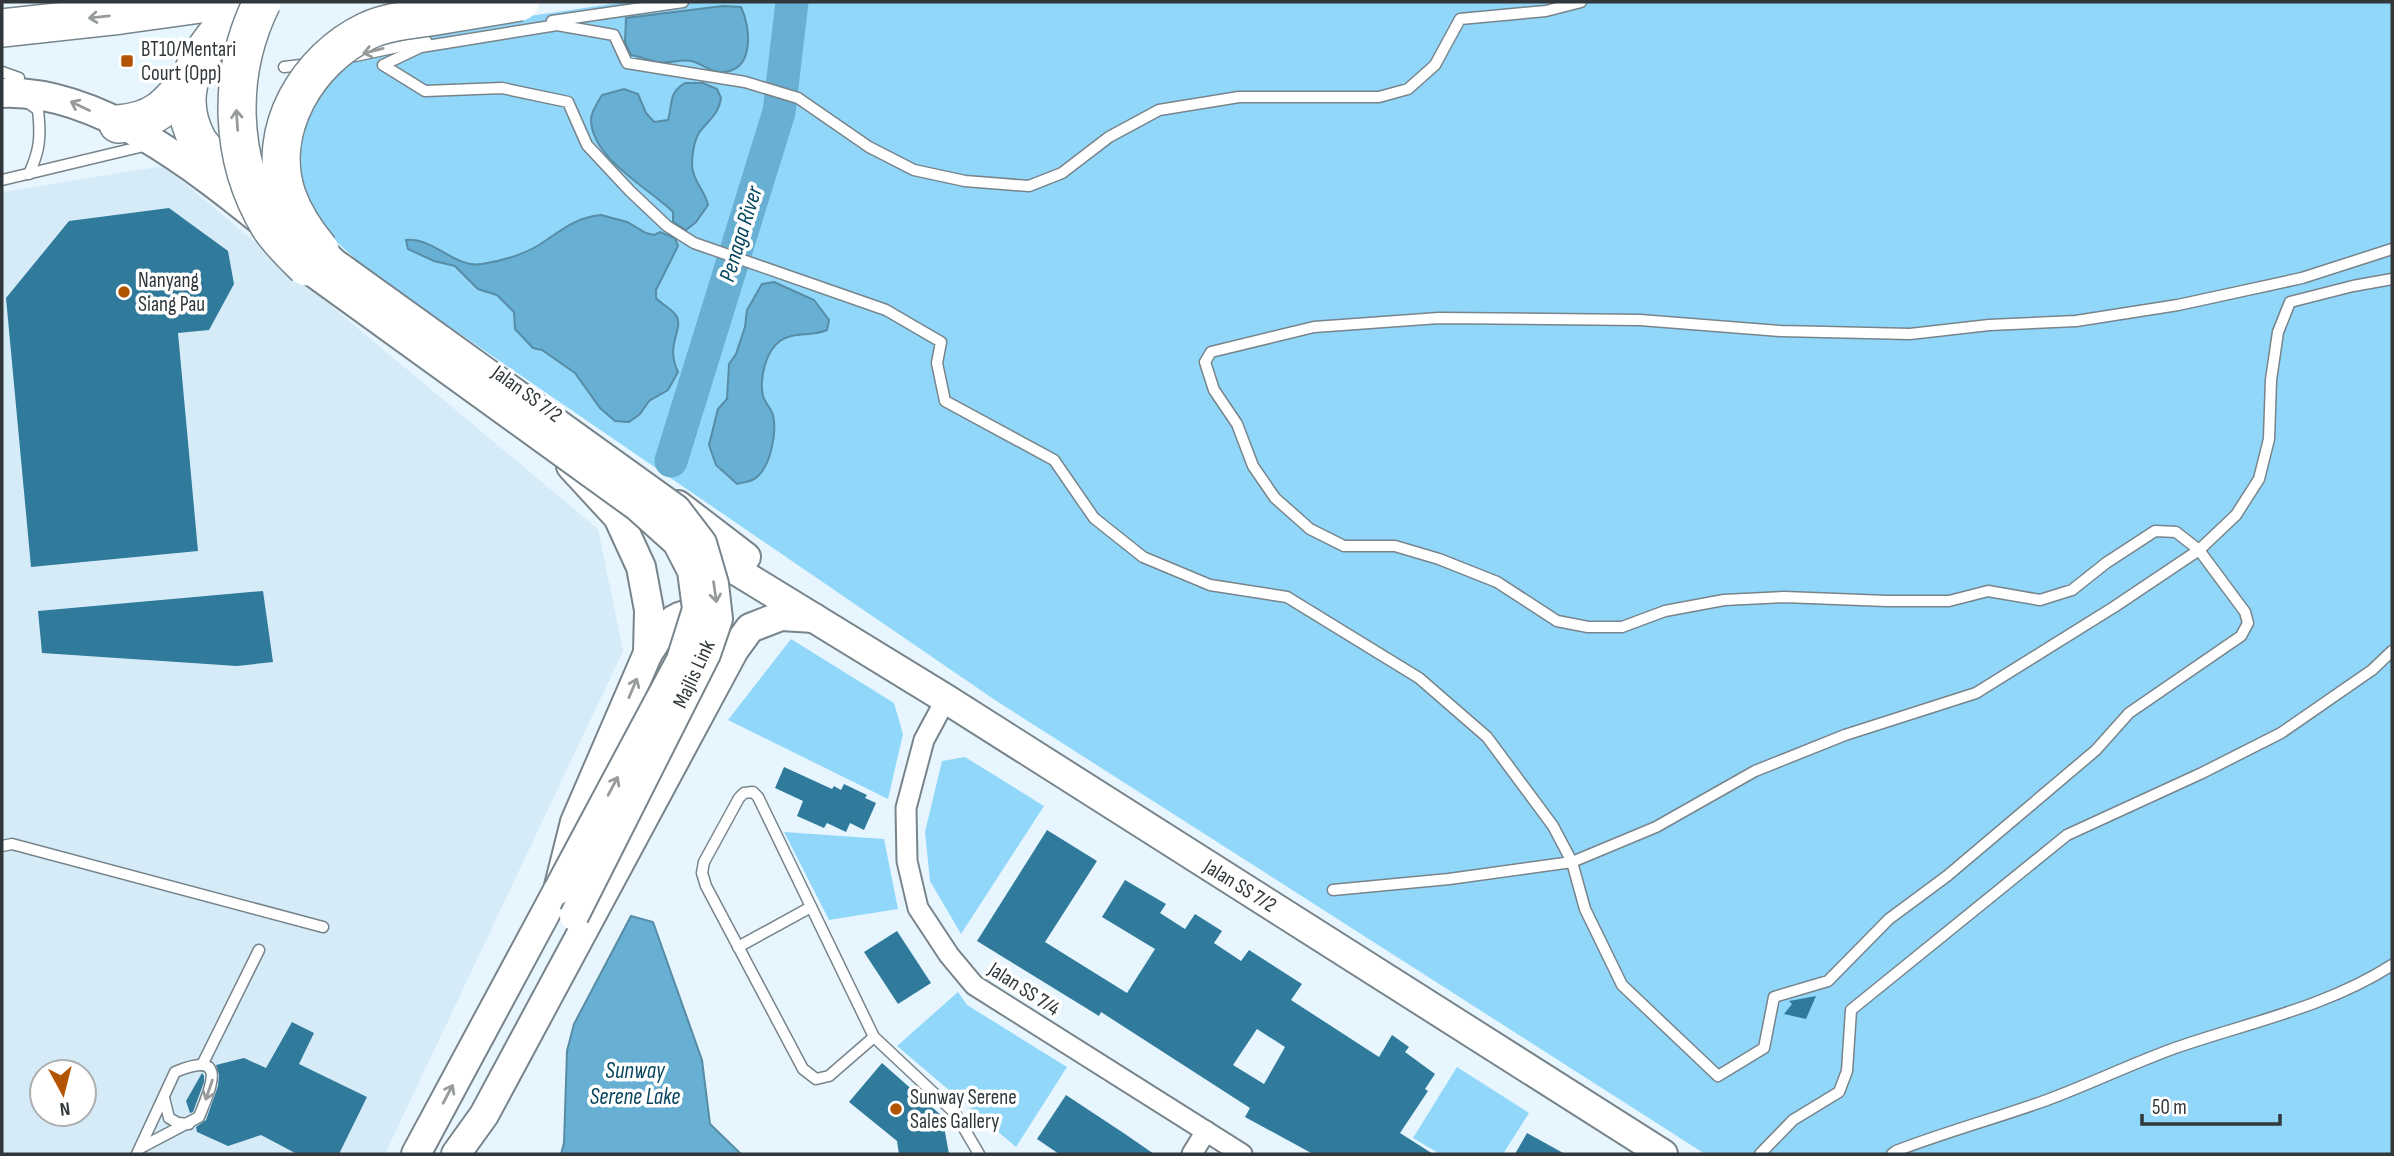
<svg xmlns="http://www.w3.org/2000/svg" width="2394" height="1156" font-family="'Sofia Sans Condensed',sans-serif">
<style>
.built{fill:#d5ebf7;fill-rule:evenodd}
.green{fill:#90d7fa}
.water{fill:#67b0d3;stroke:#578ca5;stroke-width:2}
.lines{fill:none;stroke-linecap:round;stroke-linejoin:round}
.river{stroke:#67b0d3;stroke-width:33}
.building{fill:#307a9c;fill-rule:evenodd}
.lane-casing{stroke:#77848b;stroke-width:13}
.street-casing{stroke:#77848b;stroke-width:23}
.secondary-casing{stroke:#77848b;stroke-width:32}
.highway-casing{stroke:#77848b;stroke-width:40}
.lane{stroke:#fff;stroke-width:10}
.street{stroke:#fff;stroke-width:19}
.secondary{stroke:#fff;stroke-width:28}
.highway{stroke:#fff;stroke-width:37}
.secondary-bridge-casing{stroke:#77848b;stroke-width:32;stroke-linecap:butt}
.highway-bridge-casing{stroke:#77848b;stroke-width:40;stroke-linecap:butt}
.secondary-bridge{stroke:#fff;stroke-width:28}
.highway-bridge{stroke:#fff;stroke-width:37}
.oneway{stroke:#989b9c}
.poi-dot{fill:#b35402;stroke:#fff;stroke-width:2.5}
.labels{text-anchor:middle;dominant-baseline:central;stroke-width:7;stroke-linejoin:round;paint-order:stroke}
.poi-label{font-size:21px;fill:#31373a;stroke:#fff;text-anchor:start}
.street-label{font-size:21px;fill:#31373a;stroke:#fff}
.water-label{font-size:23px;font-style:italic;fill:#06465e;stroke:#fff}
</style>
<rect width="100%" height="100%" fill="#e7f6fe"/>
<!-- built -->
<path class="built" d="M164,166L598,529L623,651L385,1154H2V192ZM42,1072H84V1114H42Z"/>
<!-- green -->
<g class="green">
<polygon points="625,2 2392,2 2392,1154 1705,1154 995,700 371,273 329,235 306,205 295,144 300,116 346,60 383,44 421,32"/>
<polygon points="791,639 894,703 903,734 888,799 728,720"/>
<polygon points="965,757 1044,806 961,934 930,881 925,832 942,761"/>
<polygon points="784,832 884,839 898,909 829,920"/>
<polygon points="958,992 967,1005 1067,1067 1016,1147 897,1046"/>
<polygon points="1457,1067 1529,1113 1503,1154 1440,1154 1413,1138"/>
</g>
<!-- water -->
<g class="water">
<path d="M723,6L741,7C751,28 755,72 721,72C709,72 702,63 691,61C680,59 668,64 658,62C649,60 641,57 631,55L625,42L626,18Z"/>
<path d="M685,83H703L717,89L721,98C719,113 711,118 702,129C694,137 692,155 692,166C693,182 705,190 708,205L696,222L686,230L673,222V212C649,188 592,159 591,120C591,111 598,102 602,95L624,89L638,94L646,113L654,122L668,120C673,103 668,93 685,83Z"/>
<path d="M601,215L627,222L646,233L654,235L660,232L675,238L678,246L656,290V298C662,305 673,309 677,317C683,331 665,345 678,372L668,390L649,401L640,414L629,422L615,421L600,408L575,373L542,350L533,348L515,329L514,312L497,295L478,289L455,266L434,261L408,249L406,240C432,236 455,269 482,264C501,261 522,255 539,245C561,231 573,218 601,215Z"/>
<path d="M774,282L814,300L829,320L827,330C812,337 794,331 780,341C766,351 759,378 763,396C765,403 771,408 773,415C777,432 771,465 757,477C752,482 744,482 737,484L716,465L709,445L718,409L727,399L729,364L736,354L745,327L747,310L762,284Z"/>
<polygon points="631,916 653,922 702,1060 710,1124 741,1154 561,1154 564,1143 567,1051 574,1024"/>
</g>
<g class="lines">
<!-- river -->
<polyline class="river" points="671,461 779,112 792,2"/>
</g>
<!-- building -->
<g class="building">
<polygon points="169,208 228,251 234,284 209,330 178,333 198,551 31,567 6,298 69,221"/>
<polygon points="263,591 273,662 237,666 42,653 38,611"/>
<polygon points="784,767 832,789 834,786 841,790 844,784 867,795 865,798 876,803 864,830 850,823 846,832 827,823 824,828 797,816 803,801 775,788"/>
<path d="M1047,830L1097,861L1045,942L1127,993L1155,949L1102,917L1125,880L1166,904L1160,913L1185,929L1195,914L1222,931L1214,943L1241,961L1249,950L1302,984L1291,1000L1379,1057L1392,1035L1409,1047L1405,1052L1435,1074L1425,1089L1428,1091L1400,1133L1433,1154H1313L1245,1117L1250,1108L1101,1012L1099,1016L977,941ZM1257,1029L1285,1047L1264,1084L1233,1065Z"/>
<polygon points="897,931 931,983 898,1004 864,952"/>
<polygon points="1816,996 1806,1019 1784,1014 1792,1004 1789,1001"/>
<polygon points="292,1022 314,1033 299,1064 367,1097 339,1154 297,1154 261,1135 228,1146 197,1132 196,1127 206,1120 218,1086 219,1075 216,1065 244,1058 266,1068"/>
<polygon points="882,1063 942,1116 949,1154 899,1154 897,1141 849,1102"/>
<polygon points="202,1073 204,1076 204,1082 193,1112 190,1113 186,1101"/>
<polygon points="1066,1095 1125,1134 1154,1154 1059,1154 1037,1139"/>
<polygon points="1527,1133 1565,1154 1515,1154"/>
</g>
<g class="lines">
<defs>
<g id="lane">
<polyline points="1581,2 1546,11 1460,19 1435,65 1408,89 1379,97 1239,97 1159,110 1109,137 1062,173 1029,186 965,181 914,170 869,147 798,98 745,82 627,63 614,35 557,25 421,47 383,65 425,91 502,88 568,102 587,145 630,191 667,226 694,243 886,310 941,342 937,363 945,401 1054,460 1094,518 1143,557 1210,585 1287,597 1419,678 1487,737 1553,826 1572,862 1585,909 1622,985 1718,1076 1764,1048 1774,997 1828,981 1889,919 1947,876 2096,750 2129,713 2241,636 2248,623 2245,612 2199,550 2176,532 2155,531 2106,563 2072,590 2040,600 1988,591 1949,601 1887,601 1784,597 1724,600 1665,611 1622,627 1588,627 1557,621 1497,582 1439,559 1395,546 1344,546 1310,529 1275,498 1253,466 1237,424 1214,390 1205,362 1211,352 1314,327 1439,318 1640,320 1781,331 1910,334 1989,325 2076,321 2178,305 2302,278 2392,249"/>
<polyline points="552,21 683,2"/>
<polyline points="355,56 426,41"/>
<polyline points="284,67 309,64"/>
<polyline points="2,72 19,78"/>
<path d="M27,102L38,110C41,136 40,150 29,174"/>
<polyline points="2,180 148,145"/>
<polyline points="2,846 12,844 323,927"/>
<polyline points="1333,890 1449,879 1572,862 1656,827 1755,771 1845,735 1976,693 2114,607 2199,550 2236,515 2259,479 2269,439 2271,380 2278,332 2290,302 2353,286 2392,279"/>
<polyline points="738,947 811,907"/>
<polyline points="874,1037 829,1076 816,1079 803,1069 706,886 702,873 704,862 739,798 744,793 753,792 758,797 874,1037 955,1113 979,1154"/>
<polyline points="202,1065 259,950"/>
<polyline points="164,1098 169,1118 178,1123 189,1124"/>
<path d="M137,1154L175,1072C229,1049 211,1087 199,1117L142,1147"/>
<polyline points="1760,1154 1793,1120 1839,1092 1847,1071 1851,1010 2067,835 2202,773 2281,733 2372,670 2392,651"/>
<path d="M1892,1154L1896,1151C1945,1132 1997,1118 2047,1100C2090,1084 2131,1064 2175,1048C2247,1023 2327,1007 2392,965"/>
</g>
<g id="street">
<polyline points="946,699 924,740 906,808 907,861 918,908 949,955 974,985 1242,1154"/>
<polyline points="1192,1154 1206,1131"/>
</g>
<g id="secondary">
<path d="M2,93C98,89 197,169 269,227"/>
<polyline points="678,505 746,557"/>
<polyline points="692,540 724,563 946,699 1663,1154"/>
<path d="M648,653C658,639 671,610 693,616C699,618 707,622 713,625"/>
<polyline points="416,1154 558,890 575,822 648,653 649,610 641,567 618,517 571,466"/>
<polyline points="456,1154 484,1115 734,650 750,628 781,616 814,618"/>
</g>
<g id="highway">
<polyline points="2,28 121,15 215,2"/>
<path d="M118,124C154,121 166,108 189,80"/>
<path d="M233,177C223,166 206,154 198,141C166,82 209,44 244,2"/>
</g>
</defs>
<!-- lane casing -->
<use href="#lane" class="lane-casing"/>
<!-- street casing -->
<use href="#street" class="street-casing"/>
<!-- secondary casing -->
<use href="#secondary" class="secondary-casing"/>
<!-- highway casing -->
<use href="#highway" class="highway-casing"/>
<!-- lane -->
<use href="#lane" class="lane"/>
<!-- street -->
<use href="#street" class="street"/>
<!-- secondary -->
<use href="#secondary" class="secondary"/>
<!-- highway -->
<use href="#highway" class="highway"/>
<defs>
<g id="secondary-bridge">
<polyline points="320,250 334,263 676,509 702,543 714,584 718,619 706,654 574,916"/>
<polyline points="306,267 638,507 677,542 692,571 697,609 681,660 558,890"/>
</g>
<g id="highway-bridge">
<path d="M262,2C227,73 228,158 270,227C280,242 293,254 306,267"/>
<path d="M320,250C306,233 294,215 287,195C265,130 308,59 367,31C386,22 409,20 430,17C460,12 490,7 520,2"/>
</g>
</defs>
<!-- secondary-bridge casing -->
<use href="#secondary-bridge" class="secondary-bridge-casing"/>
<!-- highway-bridge casing -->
<use href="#highway-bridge" class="highway-bridge-casing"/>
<!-- secondary-bridge -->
<use href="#secondary-bridge" class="secondary-bridge"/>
<!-- highway-bridge -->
<use href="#highway-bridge" class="highway-bridge"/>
</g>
<!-- one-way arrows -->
<defs><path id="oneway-shaft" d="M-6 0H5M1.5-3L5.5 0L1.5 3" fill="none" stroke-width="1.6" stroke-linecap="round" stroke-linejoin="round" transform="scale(1.75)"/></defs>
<g class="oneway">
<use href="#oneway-shaft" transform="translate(99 17) rotate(174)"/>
<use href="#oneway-shaft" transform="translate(373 51) rotate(166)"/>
<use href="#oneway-shaft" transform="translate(80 106) rotate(-155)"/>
<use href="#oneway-shaft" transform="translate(237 120) rotate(-94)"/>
<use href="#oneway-shaft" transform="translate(715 592) rotate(82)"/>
<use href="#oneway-shaft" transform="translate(633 688) rotate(-67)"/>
<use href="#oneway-shaft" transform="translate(613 786) rotate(-62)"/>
<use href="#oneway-shaft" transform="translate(209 1090) rotate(109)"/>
<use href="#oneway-shaft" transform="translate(448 1094) rotate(-62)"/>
</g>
<!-- markers -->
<g class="poi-dot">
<rect x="120" y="54" width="14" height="14" rx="3.5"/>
<circle cx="124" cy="292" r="7"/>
<circle cx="896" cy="1109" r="7"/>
</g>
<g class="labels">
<!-- poi labels -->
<g class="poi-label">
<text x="141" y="49">BT10/Mentari<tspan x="141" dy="24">Court (Opp)</tspan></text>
<text x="138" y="280">Nanyang<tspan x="138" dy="24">Siang Pau</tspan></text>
<text x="910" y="1097">Sunway Serene<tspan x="910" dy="24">Sales Gallery</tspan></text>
</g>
<!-- street labels -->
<g class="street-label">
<text transform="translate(527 394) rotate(36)">Jalan SS 7/2</text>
<text transform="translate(694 674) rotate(-65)">Majlis Link</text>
<text transform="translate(1240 886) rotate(32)">Jalan SS 7/2</text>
<text transform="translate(1024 989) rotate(33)">Jalan SS 7/4</text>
</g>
<!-- water labels -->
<g class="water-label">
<text transform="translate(741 234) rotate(-73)">Penaga River</text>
<text x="635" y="1071">Sunway<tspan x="635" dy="26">Serene Lake</tspan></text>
</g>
</g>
<!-- border -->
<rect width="2394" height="1156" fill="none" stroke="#31373a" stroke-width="7"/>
<!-- north arrow -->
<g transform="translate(63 1093) rotate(173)"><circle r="33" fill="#ffffff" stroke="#adafb0" stroke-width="2"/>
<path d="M0-5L12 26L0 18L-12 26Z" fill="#b35402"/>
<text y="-10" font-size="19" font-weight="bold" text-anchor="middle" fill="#31373a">N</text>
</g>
<!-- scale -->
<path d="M2142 1114v10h138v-10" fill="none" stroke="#31373a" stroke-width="3.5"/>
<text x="2152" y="1114" font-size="21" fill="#31373a" stroke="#ffffff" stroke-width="5" paint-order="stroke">50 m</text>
</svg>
